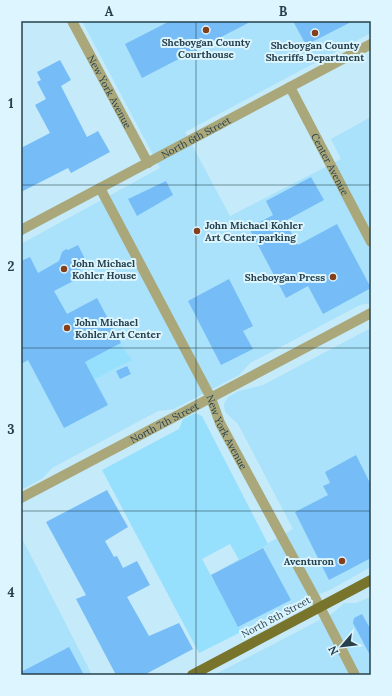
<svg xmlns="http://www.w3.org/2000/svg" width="392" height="696" font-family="Lora,serif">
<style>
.built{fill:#a9e2fa}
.green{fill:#97e0fd}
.building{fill:#76bdf8}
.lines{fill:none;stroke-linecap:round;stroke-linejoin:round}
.minor{stroke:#aaa87a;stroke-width:10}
.major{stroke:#79742b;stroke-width:10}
.grid{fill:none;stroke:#27414c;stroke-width:1;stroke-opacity:0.55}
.poi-dot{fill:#853f1b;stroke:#dcf5ff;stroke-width:1.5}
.labels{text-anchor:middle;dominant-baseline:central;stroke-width:4;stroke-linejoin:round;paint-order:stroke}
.poi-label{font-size:10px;font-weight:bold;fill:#27414c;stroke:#dcf5ff;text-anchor:start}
.street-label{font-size:10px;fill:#27414c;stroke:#dcf5ff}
.neatline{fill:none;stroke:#27414c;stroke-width:1.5}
.grid-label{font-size:13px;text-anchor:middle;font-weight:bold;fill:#27414c}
</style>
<rect width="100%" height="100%" fill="#c5eaf9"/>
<!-- built -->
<g class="built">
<polygon points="82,21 371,21 371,33 185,132 230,216 341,159 331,139 371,117 371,303 360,305 250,363 239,375 174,409 158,411 52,468 43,478 21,490 21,244 160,168"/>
<polygon points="371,328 371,567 328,591 302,600 241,632 211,575 293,529 238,424 225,412 224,404 228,397 239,391 263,385"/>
<polygon points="21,537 28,550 92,675 21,675"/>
<polygon points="371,597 371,675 214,675 333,613 344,603 356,603"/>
</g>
<!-- green -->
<g class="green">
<polygon points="120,344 132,360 95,379 85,362"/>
<polygon points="195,413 202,416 268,544 239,560 230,544 202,559 241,632 199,653 102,470 179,429 183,419"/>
</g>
<!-- building -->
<g class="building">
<polygon points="170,21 252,21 142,78 125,44"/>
<polygon points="293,21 353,21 306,45"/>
<polygon points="60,60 71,80 61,86 87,137 98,131 110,152 71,173 68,168 21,192 21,148 50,133 35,105 46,99 37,82 41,80 37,72"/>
<polygon points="311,177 324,200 285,221 298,245 337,224 371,288 323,314 308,286 286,298 249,228 273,215 266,201"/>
<polygon points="166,181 173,195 137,216 128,199"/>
<polygon points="78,245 87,263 79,267 83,276 54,291 67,314 97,298 121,343 85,362 108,405 64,428 28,360 21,364 21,261 30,257 38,273 59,261 62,252 66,249 68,250"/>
<polygon points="229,279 253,326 243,331 253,349 221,365 188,301"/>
<polygon points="127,366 131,374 120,379 116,371"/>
<polygon points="356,455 371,485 371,558 329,580 295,512 328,495 323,486 330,483 325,472"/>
<polygon points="107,490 128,527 105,541 114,557 117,556 123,568 137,561 150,585 127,597 149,636 179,623 193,649 144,675 116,675 76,599 86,595 46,522"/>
<polygon points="263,548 291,600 238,627 211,575"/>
<polygon points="362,614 371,630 371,657 353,623 354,618"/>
<polygon points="69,647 84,675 21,675 21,672"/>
</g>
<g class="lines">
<!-- minor -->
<g class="minor">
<path id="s1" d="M72,21L148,163"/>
<path id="s2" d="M290,87L371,242"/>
<path id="s3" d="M100,188L211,398L220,423L320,607L355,675"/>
<path id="s4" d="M21,230L371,44"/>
<path id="s5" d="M21,498L371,313"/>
</g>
<!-- major -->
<polyline class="major" points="192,675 371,580"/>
</g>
<!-- grid -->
<path class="grid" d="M196,21V675M21,185H371M21,348H371M21,511H371"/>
<!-- markers -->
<g class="poi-dot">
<circle cx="206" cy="30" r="4"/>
<circle cx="315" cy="33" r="4"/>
<circle cx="197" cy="231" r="4"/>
<circle cx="64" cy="269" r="4"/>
<circle cx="333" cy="277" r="4"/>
<circle cx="67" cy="328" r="4"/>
<circle cx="342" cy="561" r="4"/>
</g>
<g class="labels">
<!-- poi labels -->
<g class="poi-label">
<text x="206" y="42" text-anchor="middle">Sheboygan County<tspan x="206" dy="12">Courthouse</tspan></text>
<text x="315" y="45" text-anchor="middle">Sheboygan County<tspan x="315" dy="12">Sheriffs Department</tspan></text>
<text x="205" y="225">John Michael Kohler<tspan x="205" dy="12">Art Center parking</tspan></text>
<text x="72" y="263">John Michael<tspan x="72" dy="12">Kohler House</tspan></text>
<text x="325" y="277" text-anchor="end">Sheboygan Press</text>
<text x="75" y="322">John Michael<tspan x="75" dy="12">Kohler Art Center</tspan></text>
<text x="334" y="561" text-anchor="end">Aventuron</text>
</g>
<!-- street labels -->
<g class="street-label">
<text stroke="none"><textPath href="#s1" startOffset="80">New York Avenue</textPath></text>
<text stroke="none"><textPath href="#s4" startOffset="198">North 6th Street</textPath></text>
<text stroke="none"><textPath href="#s2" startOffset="87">Center Avenue</textPath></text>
<text stroke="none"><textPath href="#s5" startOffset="162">North 7th Street</textPath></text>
<text stroke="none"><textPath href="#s3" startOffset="275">New York Avenue</textPath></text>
<text transform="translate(276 617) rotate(-28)">North 8th Street</text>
</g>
</g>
<!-- border -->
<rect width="392" height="696" fill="none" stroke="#dcf5ff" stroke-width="44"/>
<!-- north arrow -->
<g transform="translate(342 646) rotate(242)" stroke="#dcf5ff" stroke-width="3" paint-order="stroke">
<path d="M0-3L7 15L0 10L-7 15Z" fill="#27414c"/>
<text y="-6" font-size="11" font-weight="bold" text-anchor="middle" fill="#27414c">N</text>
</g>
<rect x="22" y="22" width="348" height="652" class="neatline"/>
<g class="grid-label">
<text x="109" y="16">A</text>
<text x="283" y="16">B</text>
<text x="11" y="108">1</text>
<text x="11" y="271">2</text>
<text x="11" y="434">3</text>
<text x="11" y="597">4</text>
</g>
</svg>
